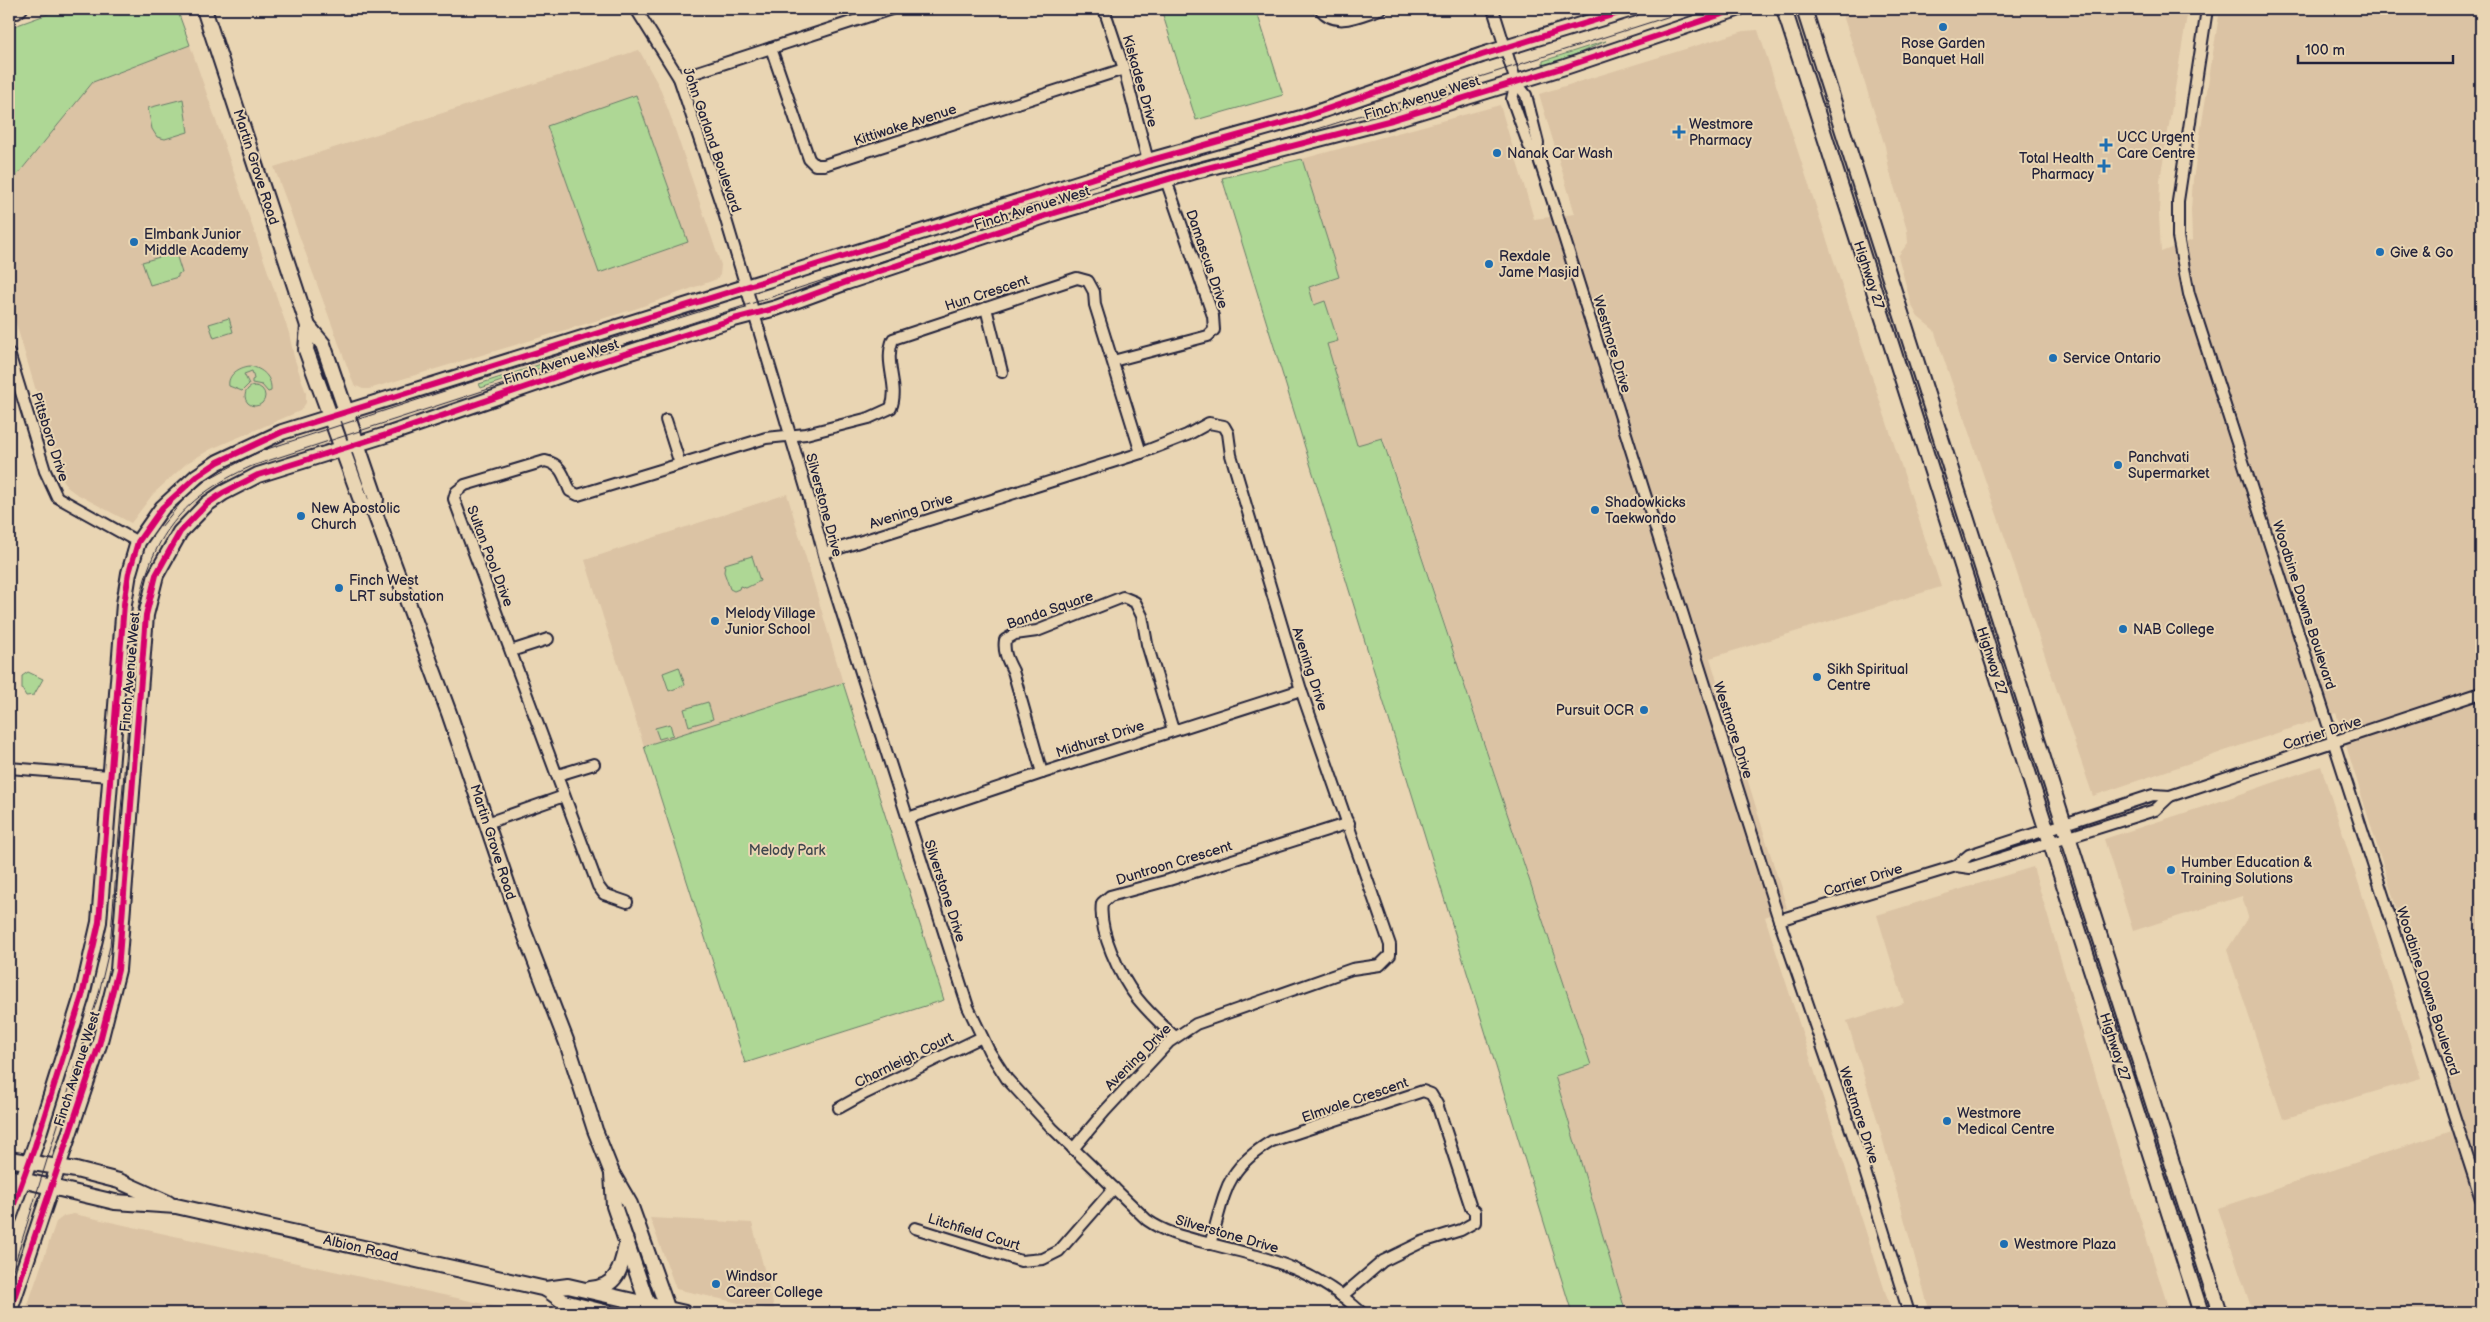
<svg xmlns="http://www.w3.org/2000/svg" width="2490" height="1322" font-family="'Balsamiq Sans',sans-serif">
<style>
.built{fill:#dbc3a4}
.green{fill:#aed795;stroke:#687c68}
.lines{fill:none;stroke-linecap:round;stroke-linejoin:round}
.minor-casing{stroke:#22223b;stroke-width:14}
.major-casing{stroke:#22223b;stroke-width:18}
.minor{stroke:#e9d5b3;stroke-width:10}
.major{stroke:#e9d5b3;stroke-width:14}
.tram{stroke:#22223b;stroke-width:1}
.cycleway-casing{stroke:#e9d5b3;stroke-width:9}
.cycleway{stroke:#d6006c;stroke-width:6}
.poi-dot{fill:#1f6fb2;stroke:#e9d5b3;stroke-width:2}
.labels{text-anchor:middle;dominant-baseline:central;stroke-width:4;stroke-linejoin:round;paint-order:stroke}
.poi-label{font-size:14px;fill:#22223b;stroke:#e9d5b3;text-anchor:start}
.street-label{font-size:14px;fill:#22223b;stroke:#e9d5b3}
.park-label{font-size:14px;fill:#3e464d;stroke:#e9d5b3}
</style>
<rect width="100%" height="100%" fill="#e9d5b3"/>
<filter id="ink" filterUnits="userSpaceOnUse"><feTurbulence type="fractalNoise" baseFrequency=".02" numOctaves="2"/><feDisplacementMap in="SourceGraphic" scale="10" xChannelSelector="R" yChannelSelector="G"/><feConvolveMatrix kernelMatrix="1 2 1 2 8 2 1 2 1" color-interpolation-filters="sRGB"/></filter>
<g filter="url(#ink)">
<!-- built -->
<g class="built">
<polygon points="1841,9 2188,9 2160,180 2159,215 2161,252 2192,240 2191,210 2193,179 2220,9 2481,9 2481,1313 2253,1313 2218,1208 2464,1127 2336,713 2093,796 1934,330 1918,317 1911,304 1898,256 1908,243 1907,230 1889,169 1885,146"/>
<polygon points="1758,30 1941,587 1710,658 1787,908 1765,917 1892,1313 1626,1313 1555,1076 1591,1065 1383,438 1357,446 1327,344 1338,341 1325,302 1314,305 1308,287 1339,277 1302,159 1500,105 1534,219 1575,214 1539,94 1744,31"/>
<polygon points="190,45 289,333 294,357 306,393 306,403 300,411 211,449 187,463 153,494 131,523 75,493 67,487 62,478 9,300 9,185 93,82"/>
<polygon points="639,50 659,86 669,112 721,265 720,275 717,279 635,309 369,389 363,389 354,385 274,167"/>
<polygon points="787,494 843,683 644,746 585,560"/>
<polygon points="2321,766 2421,1078 2283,1119 2227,950 2248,917 2242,896 2133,931 2104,839 2212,804"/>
<polygon points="2033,867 2106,1110 2170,1313 1930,1313 1877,1119 1847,1021 1904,1003 1877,915"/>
<polygon points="74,1214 525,1313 25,1313 56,1222 64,1216"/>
<polygon points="650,1218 752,1223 775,1311 676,1289"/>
</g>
<!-- green -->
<g class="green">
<polygon points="62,9 177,9 190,45 93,82 9,185 9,28"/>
<polygon points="1161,9 1256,9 1283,95 1196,120"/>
<polygon points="1606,41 1555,64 1543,65 1543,61"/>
<polygon points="636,95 688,242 599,273 547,126"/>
<polygon points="183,99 188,132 165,139 157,137 152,129 148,108"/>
<polygon points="1302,159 1339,277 1309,287 1314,305 1325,301 1338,341 1327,344 1357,445 1382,438 1591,1065 1555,1076 1626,1313 1572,1313 1222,178"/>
<polygon points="174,253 176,254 182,273 178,274 178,277 150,285 142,262"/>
<polygon points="229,318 233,332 214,338 209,324"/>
<polygon points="560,358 563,358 564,360 481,388 479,384"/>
<path d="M250,366C263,369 272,377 271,391L268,392L262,385L252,383V380L254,379L252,371L244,374L249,384L242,391L229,386C227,375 239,367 250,366Z"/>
<circle cx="255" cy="396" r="10"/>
<polygon points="752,556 760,581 746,588 740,586 739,589 734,591 730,589 724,572 725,564"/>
<polygon points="679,667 685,685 669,691 663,673"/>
<polygon points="28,672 43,679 34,695 26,696 22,689 22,676"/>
<polygon points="843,683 944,1000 745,1063 644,746"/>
<polygon points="708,702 713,719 689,726 684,709"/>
<polygon points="670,724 673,735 659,739 655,728"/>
</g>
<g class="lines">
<defs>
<g id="minor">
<path d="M636,9L679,78L724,213L809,498L827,566L968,1007L989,1051L1007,1079L1052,1128L1147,1220C1167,1234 1188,1238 1211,1244C1271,1259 1315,1269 1362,1313"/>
<polyline points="1104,9 1124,69 1148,161"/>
<path d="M1320,9C1336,29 1360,15 1380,9"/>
<polyline points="1493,9 1516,82 1526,95 1538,143 1537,153"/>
<polyline points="2207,9 2178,201 2178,237 2189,294 2481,1199"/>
<polyline points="17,13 22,9"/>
<polyline points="771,48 809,159 815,165 824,165 1124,69"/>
<polyline points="679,78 891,9"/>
<polyline points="1516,82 1512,99 1529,146 1537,153 1553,202 1779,920 1863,1165 1909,1313"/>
<polyline points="986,308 1002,372"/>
<polyline points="9,353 45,471 57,497 138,542"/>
<polyline points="1113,361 1208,336 1214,330 1213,316 1166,180"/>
<polyline points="666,420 680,464"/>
<polyline points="824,553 1141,453 1187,435 1209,423 1224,426 1228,433 1231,455 1301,690 1390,945 1390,955 1380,965 1352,969 1196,1024 1169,1042 1105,1111 1073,1149"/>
<polyline points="511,651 548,639"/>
<polyline points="9,768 109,776"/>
<path d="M1042,773L1013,671C1008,661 1003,652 1005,640L1015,634L1037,631L1123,597L1135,602L1142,616L1147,644L1173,730"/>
<polyline points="558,775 594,764"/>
<polyline points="908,818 1042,773 1301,690"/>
<polyline points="487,823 564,796"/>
<polyline points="1956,866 1970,868 2155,810 2170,796"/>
<path d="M627,902L604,894L598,886L454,499L456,492L465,485L545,461C562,464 564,477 570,491L578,495L766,438L806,434L869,418L891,408C900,385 883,364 893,339L1077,278L1088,281L1094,292L1095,305L1141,453"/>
<polyline points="1779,920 1956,866 1969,855 2153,795 2170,796 2481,693"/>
<path d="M1175,1037C1162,1025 1148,1012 1137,998C1120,976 1098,931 1102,903L1110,896L1169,880L1349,823"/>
<polyline points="839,1108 866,1093 982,1037"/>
<polyline points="915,1228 1021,1261 1043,1259 1059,1251 1114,1188"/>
<path d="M1210,1244C1226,1194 1222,1171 1272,1141L1423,1091L1431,1094L1437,1104L1471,1208L1475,1211V1222L1461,1230L1422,1242L1383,1261L1342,1296"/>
</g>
<g id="major">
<polyline points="204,9 308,326 323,344 376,499 374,511 449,713 521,924 567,1043 595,1130 612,1173 630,1204 669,1313"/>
<polyline points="1784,9 2201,1313"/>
<polyline points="1804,9 2220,1313"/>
<polyline points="308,326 306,350 362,503 374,511"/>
<polyline points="9,1159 76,1170 119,1181 168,1203"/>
<polyline points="612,1174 614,1206 650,1311"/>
<polyline points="9,1177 115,1202 176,1206 546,1289 568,1286 685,1313"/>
<polyline points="9,1218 35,1146 82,996 99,922 124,604 129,573 138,542 162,508 197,476 218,462 282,432 1148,161 1301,118 1482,55 1632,9"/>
<polyline points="546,1289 564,1302 608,1313"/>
<path d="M590,1289C617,1287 621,1269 626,1246"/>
<polyline points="9,1313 99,1045 118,970 146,615 156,575 180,532 207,504 223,493 258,475 389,434 593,364 734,319 776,308 847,282 1054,213 1192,172 1392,120 1565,67 1737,9"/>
</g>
</defs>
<!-- minor casing -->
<use href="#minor" class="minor-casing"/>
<!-- major casing -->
<use href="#major" class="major-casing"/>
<!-- minor -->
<use href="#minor" class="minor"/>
<!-- major -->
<use href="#major" class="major"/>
<!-- tram -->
<g class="tram">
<polyline points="161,527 183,500 206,480 258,452 466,384 718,306"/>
<path d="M9,1282L99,993L110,946L136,624C146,543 178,499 252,466L1091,193L1293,137L1692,9"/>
</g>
<defs>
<g id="cycleway">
<polyline points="9,1218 35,1146 82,996 99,922 124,604 129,573 138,542 162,508 197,476 218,462 282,432 1148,161 1301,118 1482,55 1632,9"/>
<polyline points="9,1313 99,1045 118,970 146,615 156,575 180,532 207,504 223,493 258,475 389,434 593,364 734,319 776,308 847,282 1054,213 1192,172 1392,120 1565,67 1737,9"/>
</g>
</defs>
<!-- cycleway casing -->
<use href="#cycleway" class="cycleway-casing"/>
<!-- cycleway -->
<use href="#cycleway" class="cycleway"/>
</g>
</g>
<!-- markers -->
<g class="poi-dot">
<circle cx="1943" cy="27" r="5"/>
<path d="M1676.5 124.5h5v5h5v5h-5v5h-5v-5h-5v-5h5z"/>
<path d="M2103.5 137.5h5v5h5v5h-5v5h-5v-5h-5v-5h5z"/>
<circle cx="1497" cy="153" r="5"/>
<path d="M2101.5 158.5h5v5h5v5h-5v5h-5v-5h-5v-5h5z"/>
<circle cx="134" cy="242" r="5"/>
<circle cx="2380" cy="252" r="5"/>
<circle cx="1489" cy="264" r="5"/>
<circle cx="2053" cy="358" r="5"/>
<circle cx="2118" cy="465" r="5"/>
<circle cx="1595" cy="510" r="5"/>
<circle cx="301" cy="516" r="5"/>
<circle cx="339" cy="588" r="5"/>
<circle cx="715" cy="621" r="5"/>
<circle cx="2123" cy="629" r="5"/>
<circle cx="1817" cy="677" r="5"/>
<circle cx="1644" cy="710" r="5"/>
<circle cx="2171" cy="870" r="5"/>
<circle cx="1947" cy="1121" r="5"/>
<circle cx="2004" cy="1244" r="5"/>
<circle cx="716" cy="1284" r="5"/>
</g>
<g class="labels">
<!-- poi labels -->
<g class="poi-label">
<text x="1943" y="43" text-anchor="middle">Rose Garden<tspan x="1943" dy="16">Banquet Hall</tspan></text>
<text x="1689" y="124">Westmore<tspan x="1689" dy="16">Pharmacy</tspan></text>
<text x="2117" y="137">UCC Urgent<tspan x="2117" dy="16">Care Centre</tspan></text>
<text x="1507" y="153">Nanak Car Wash</text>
<text x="2094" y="158" text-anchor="end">Total Health<tspan x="2094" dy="16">Pharmacy</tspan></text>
<text x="144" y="234">Elmbank Junior<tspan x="144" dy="16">Middle Academy</tspan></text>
<text x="2390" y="252">Give &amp; Go</text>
<text x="1499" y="256">Rexdale<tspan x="1499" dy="16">Jame Masjid</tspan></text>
<text x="2063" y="358">Service Ontario</text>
<text x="2128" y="457">Panchvati<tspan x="2128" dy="16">Supermarket</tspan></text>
<text x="1605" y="502">Shadowkicks<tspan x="1605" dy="16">Taekwondo</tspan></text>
<text x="311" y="508">New Apostolic<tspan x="311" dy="16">Church</tspan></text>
<text x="349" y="580">Finch West<tspan x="349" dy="16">LRT substation</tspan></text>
<text x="725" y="613">Melody Village<tspan x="725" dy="16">Junior School</tspan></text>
<text x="2133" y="629">NAB College</text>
<text x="1827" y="669">Sikh Spiritual<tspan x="1827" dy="16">Centre</tspan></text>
<text x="1634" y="710" text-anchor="end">Pursuit OCR</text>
<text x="2181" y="862">Humber Education &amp;<tspan x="2181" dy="16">Training Solutions</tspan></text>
<text x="1957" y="1113">Westmore<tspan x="1957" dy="16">Medical Centre</tspan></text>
<text x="2014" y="1244">Westmore Plaza</text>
<text x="726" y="1276">Windsor<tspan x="726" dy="16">Career College</tspan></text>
</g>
<!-- street labels -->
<g class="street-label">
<text transform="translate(1140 81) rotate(74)">Kiskadee Drive</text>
<text transform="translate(1422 98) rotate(-17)">Finch Avenue West</text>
<text transform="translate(905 125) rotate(-18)">Kittiwake Avenue</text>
<text transform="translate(712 140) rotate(71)">John Garland Boulevard</text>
<text transform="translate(256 167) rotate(72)">Martin Grove Road</text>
<text transform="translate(1032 208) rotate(-17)">Finch Avenue West</text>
<text transform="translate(1207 259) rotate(71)">Damascus Drive</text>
<text transform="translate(1869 275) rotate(72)">Highway 27</text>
<text transform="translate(987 293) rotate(-18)">Hun Crescent</text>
<text transform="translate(1612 344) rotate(73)">Westmore Drive</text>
<text transform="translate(561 362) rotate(-18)">Finch Avenue West</text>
<text transform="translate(50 437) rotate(72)">Pittsboro Drive</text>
<text transform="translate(824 505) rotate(75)">Silverstone Drive</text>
<text transform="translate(911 511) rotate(-18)">Avening Drive</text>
<text transform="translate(490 556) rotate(69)">Sultan Pool Drive</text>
<text transform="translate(2304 605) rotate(72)">Woodbine Downs Boulevard</text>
<text transform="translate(1050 610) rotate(-19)">Banda Square</text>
<text transform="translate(1992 661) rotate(72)">Highway 27</text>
<text transform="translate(1310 669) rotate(72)">Avening Drive</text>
<text transform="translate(130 672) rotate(-85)">Finch Avenue West</text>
<text transform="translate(1733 730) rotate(72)">Westmore Drive</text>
<text transform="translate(2322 733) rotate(-18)">Carrier Drive</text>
<text transform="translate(1100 739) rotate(-18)">Midhurst Drive</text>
<text transform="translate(493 842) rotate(72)">Martin Grove Road</text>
<text transform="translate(1174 863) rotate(-17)">Duntroon Crescent</text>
<text transform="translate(1863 880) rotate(-17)">Carrier Drive</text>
<text transform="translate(945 891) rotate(72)">Silverstone Drive</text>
<text transform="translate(2428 991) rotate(72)">Woodbine Downs Boulevard</text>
<text transform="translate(2115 1047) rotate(72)">Highway 27</text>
<text transform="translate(1138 1057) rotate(-45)">Avening Drive</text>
<text transform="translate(904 1060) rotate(-26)">Charnleigh Court</text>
<text transform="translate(77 1069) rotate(-72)">Finch Avenue West</text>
<text transform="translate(1355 1100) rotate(-19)">Elmvale Crescent</text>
<text transform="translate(1859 1115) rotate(72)">Westmore Drive</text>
<text transform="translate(974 1232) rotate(17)">Litchfield Court</text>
<text transform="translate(1227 1234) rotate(16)">Silverstone Drive</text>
<text transform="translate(361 1248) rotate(13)">Albion Road</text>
</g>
<!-- park labels -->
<g class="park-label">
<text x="787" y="850">Melody Park</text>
</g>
</g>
<!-- margin -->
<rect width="2490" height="1322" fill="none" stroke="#e9d5b3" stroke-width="30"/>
<rect x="15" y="15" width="2460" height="1292" fill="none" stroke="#22223b" stroke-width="2" filter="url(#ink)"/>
<!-- scale -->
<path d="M2298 55v8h155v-8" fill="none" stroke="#22223b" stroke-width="2.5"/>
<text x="2305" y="55" font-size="15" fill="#22223b" stroke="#e9d5b3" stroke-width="4" paint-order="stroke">100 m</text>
</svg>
